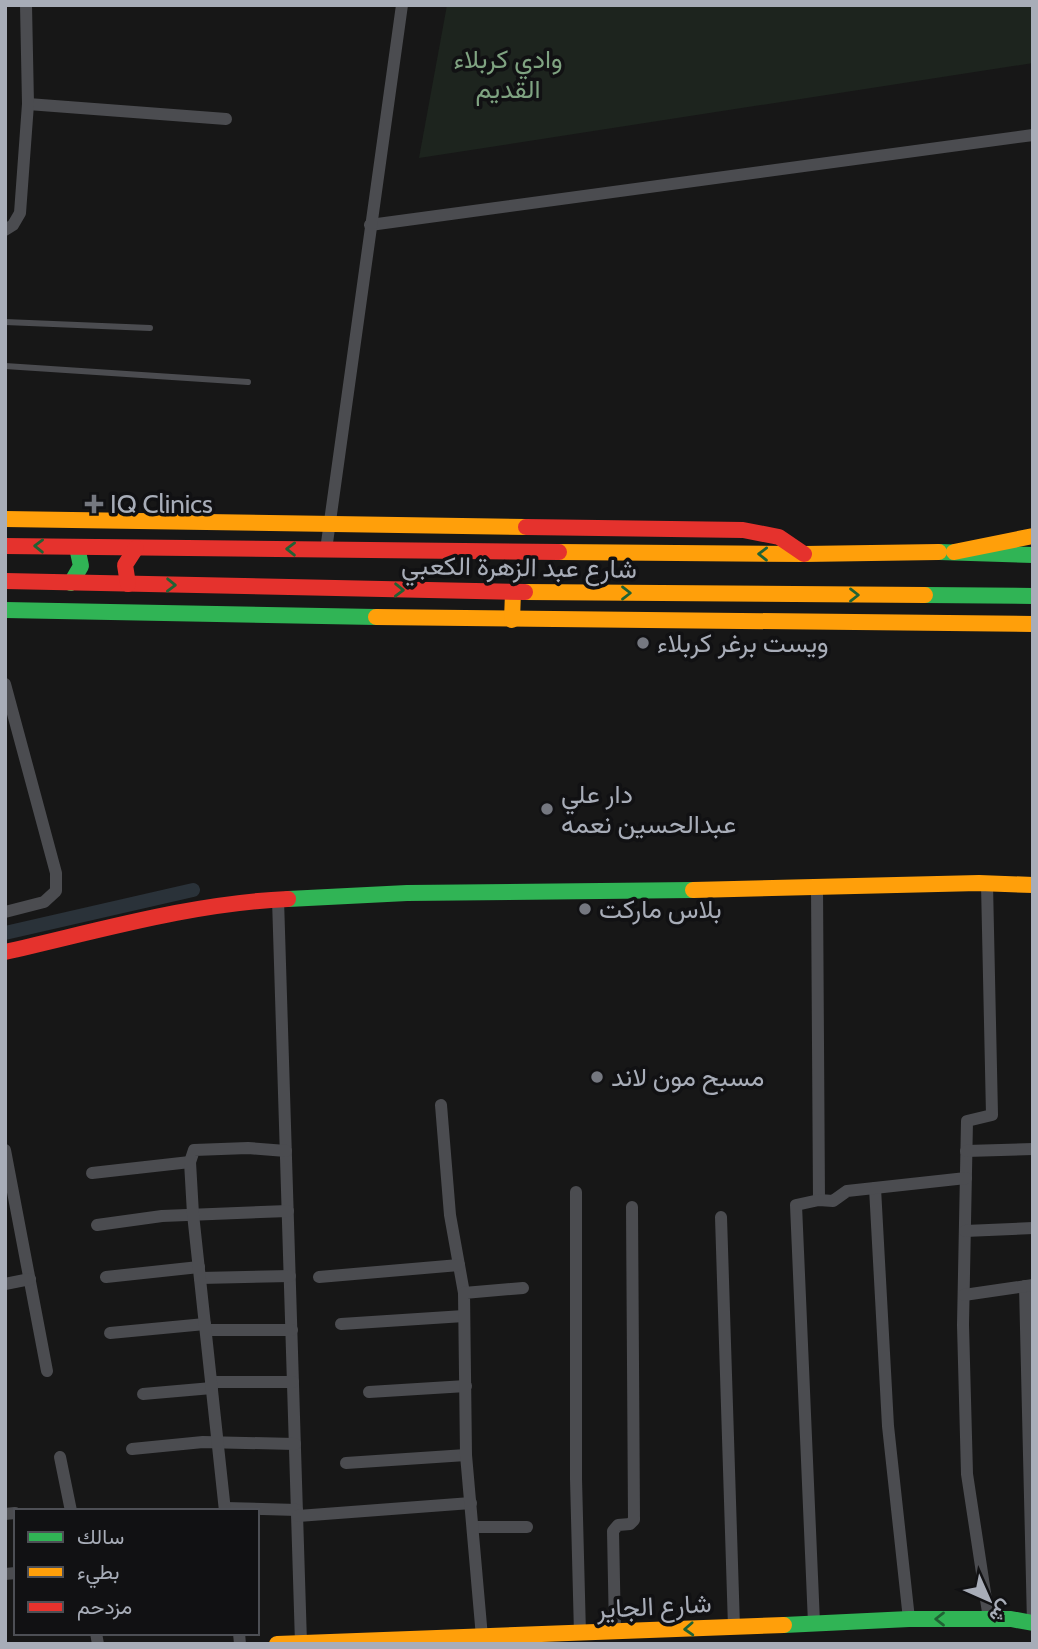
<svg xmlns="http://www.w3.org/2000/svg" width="1038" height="1649" font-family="Cabin,Vazirmatn,sans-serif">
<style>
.green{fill:#1d241e}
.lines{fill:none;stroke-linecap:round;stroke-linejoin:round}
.canal{stroke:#2a3239;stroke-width:14}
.lane{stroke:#4b4c50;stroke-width:6}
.street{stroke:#4b4c50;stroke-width:12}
.fast{stroke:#30b455;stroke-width:16}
.slow{stroke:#ff9f0a;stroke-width:16}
.jam{stroke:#e5322d;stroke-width:16}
.oneway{stroke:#206234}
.poi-dot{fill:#757880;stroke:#111113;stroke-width:2.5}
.labels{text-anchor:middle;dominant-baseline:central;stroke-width:7;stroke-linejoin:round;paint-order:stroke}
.park-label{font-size:26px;fill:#7fa381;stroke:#111113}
.poi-label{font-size:26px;fill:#a8adb8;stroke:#111113;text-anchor:start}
.street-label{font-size:26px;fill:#a8adb8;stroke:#111113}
</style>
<rect width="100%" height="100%" fill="#171717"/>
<!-- green -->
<polygon class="green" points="447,5 1033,5 1033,63 419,158"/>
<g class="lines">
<!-- canal -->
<polyline class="canal" points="5,933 193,890"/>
<!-- lane -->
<g class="lane">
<polyline points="5,322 150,328"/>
<polyline points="5,366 248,382"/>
</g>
<!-- street -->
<g class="street">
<polyline points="28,104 226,119"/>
<polyline points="370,225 1033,135"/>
<polyline points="5,230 13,225 20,213 28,104 26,5"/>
<polyline points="326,550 402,5"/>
<polyline points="5,684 56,873 56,891 44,902 5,912"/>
<polyline points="987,884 992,1115 967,1121 963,1325 967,1474 989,1619"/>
<polyline points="817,887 819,1200"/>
<polyline points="278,899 301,1643"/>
<polyline points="441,1105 450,1215 464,1293"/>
<polyline points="5,1150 47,1371"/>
<polyline points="966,1151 1033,1149"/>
<polyline points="92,1173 190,1162"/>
<polyline points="875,1188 888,1426 909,1619"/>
<polyline points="576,1192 576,1479 580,1634"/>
<polyline points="721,1217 734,1627"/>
<polyline points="97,1225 162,1216 288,1211"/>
<polyline points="965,1231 1033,1228"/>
<polyline points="106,1277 199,1267"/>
<polyline points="319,1277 459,1265"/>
<polyline points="200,1278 290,1276"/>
<polyline points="5,1284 30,1279"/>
<polyline points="1025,1286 1033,1623"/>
<polyline points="964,1295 1033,1285"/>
<polyline points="341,1324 464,1316"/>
<polyline points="206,1330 292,1330"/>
<polyline points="110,1333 205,1324"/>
<polyline points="211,1382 293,1382"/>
<polyline points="369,1392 466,1386"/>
<polyline points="143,1394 212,1388"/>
<polyline points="132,1449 203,1442 295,1444"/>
<polyline points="60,1457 71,1511"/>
<polyline points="346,1463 466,1455"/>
<polyline points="225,1508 297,1510"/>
<polyline points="225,1511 193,1214 190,1162 194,1150 248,1148 286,1151"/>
<polyline points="5,1514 15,1513"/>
<polyline points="298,1516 471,1503"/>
<polyline points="473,1527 527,1527"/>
<polyline points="5,1574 16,1573"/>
<polyline points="814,1623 796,1205 819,1200 833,1201 847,1191 966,1178"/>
<polyline points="615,1632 613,1531 618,1525 630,1524 634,1520 632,1207"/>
<polyline points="96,1633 98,1644"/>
<polyline points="239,1633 240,1644"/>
<polyline points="482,1637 466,1455 464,1293 523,1288"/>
</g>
<!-- fast -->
<g class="fast">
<polyline points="939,552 1033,555"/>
<polyline points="71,583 81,566 77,547"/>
<polyline points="925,595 1033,596"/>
<polyline points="5,610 376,617"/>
<polyline points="288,899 407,893 693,890"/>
<polyline points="784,1625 909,1619 1011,1619 1033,1623"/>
</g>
<!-- slow -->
<g class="slow">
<polyline points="5,519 526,527"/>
<polyline points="559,552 804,554 939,552"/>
<polyline points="954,552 1033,536"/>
<polyline points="525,592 925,595"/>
<polyline points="376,617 1033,624"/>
<polyline points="512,620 513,592"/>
<polyline points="693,890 979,883 1033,885"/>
<polyline points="277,1644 784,1625"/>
</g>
<!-- jam -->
<g class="jam">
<polyline points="526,527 743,530 779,537 804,554"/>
<polyline points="5,546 559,552"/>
<polyline points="5,581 525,592"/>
<polyline points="128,584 125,565 136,548"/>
<path d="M5,952C98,931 192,903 288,899"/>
</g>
</g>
<!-- one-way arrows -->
<defs><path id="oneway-chevron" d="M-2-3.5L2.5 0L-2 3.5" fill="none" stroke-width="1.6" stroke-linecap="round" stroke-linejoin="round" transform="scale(1.75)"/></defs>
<g class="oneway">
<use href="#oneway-chevron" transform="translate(39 546) rotate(-179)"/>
<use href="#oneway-chevron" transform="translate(291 549) rotate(-179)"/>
<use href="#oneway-chevron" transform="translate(763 554) rotate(-179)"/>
<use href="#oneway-chevron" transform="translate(171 585) rotate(1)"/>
<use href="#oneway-chevron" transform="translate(399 590) rotate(1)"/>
<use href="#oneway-chevron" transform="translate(626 593)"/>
<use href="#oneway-chevron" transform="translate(854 595)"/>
<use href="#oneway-chevron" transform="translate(940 1619) rotate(180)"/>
<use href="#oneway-chevron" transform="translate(689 1629) rotate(177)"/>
</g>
<!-- markers -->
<g class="poi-dot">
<path d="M90.5 493.5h7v7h7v7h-7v7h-7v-7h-7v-7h7z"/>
<circle cx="643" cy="643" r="7"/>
<circle cx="547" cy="809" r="7"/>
<circle cx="585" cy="909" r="7"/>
<circle cx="597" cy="1077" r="7"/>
</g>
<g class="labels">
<!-- park labels -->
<g class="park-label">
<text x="508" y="59">وادي كربلاء<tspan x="508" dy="30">القديم</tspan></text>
</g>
<!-- poi labels -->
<g class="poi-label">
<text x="110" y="504">IQ Clinics</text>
<text x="657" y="643">ويست برغر كربلاء</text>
<text x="561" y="794">دار علي<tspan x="561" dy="30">عبدالحسين نعمه</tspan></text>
<text x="599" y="909">بلاس ماركت</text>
<text x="611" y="1077">مسبح مون لاند</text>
</g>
<!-- street labels -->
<g class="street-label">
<text transform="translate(519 567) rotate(1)">شارع عبد الزهرة الكعبي</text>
<text transform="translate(654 1606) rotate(-3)">شارع الجاير</text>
</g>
</g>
<!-- border -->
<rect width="1038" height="1649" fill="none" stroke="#a8adb8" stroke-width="14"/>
<!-- legend -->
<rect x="14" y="1509" width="245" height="126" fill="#111113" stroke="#4d4f55" stroke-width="2"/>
<rect x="28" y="1532" width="35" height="10" fill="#30b455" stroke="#4d4f55" stroke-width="2"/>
<text x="77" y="1544" font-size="21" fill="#a8adb8">سالك</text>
<rect x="28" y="1567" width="35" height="10" fill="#ff9f0a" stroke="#4d4f55" stroke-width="2"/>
<text x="77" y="1579" font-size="21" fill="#a8adb8">بطيء</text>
<rect x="28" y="1602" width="35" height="10" fill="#e5322d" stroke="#4d4f55" stroke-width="2"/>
<text x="77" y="1614" font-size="21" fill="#a8adb8">مزدحم</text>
<!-- north arrow -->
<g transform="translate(989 1600) rotate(135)" stroke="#111113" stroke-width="5" paint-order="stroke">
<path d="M0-5L12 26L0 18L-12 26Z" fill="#a8adb8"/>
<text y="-10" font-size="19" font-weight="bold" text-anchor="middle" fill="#a8adb8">ش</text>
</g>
</svg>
